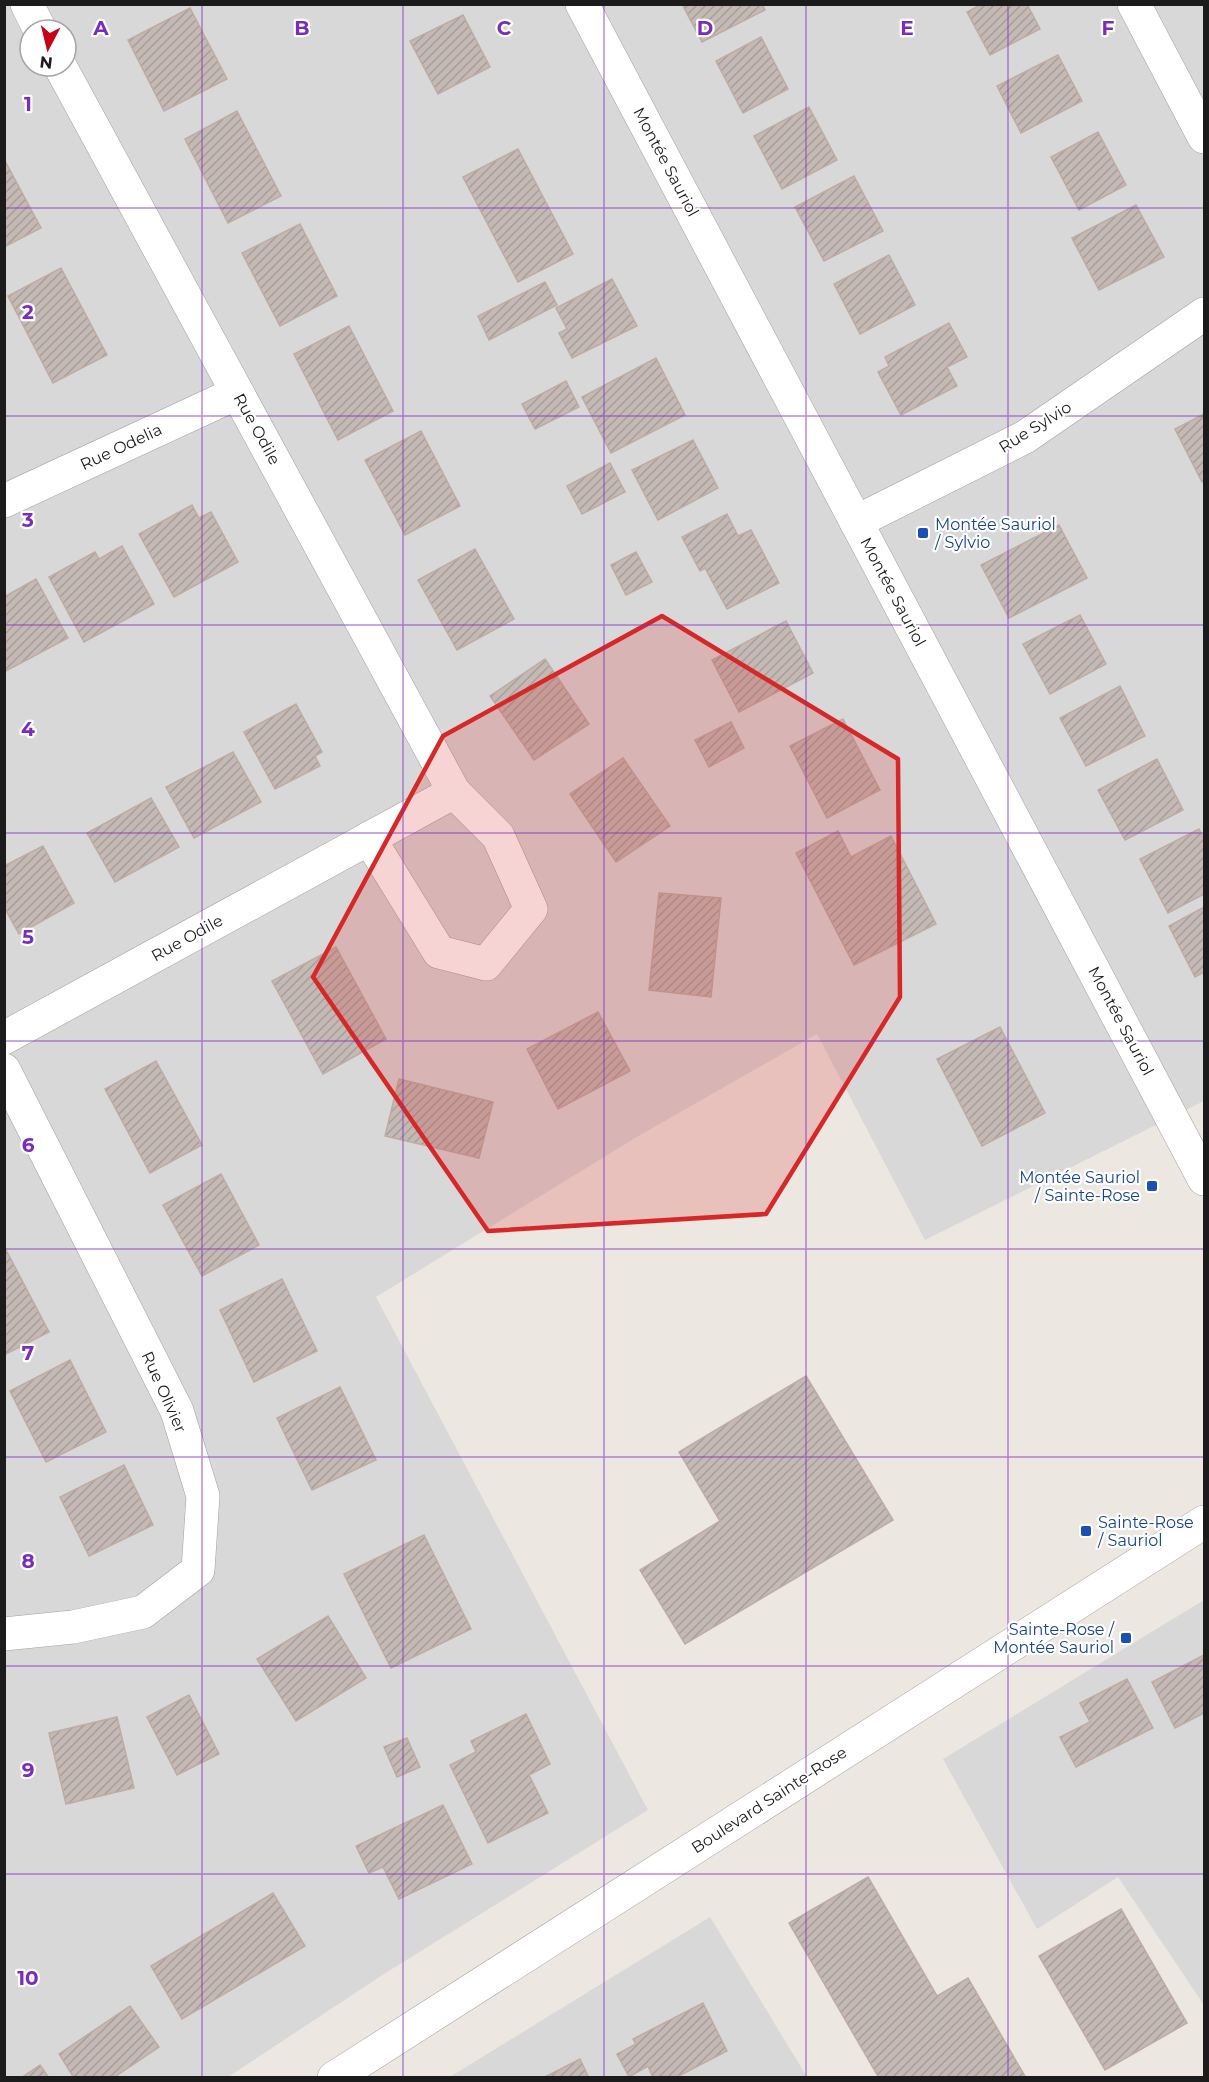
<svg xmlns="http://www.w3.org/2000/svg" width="1209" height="2082" font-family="Montserrat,sans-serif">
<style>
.residential{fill:#d9d8d8;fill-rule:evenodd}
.building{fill:url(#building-hatch);stroke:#beaca3;stroke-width:1.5}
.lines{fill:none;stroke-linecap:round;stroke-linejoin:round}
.minor-casing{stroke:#a2a2a2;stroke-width:34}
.minor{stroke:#fff;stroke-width:33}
.marked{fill:#d62828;fill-opacity:0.2;stroke:#d62828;stroke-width:4.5;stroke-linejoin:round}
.grid{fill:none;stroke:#7b2cbf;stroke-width:1.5;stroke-opacity:0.55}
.transit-dot{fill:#1a4fb4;stroke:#fff;stroke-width:2}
.labels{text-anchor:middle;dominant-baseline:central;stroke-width:4.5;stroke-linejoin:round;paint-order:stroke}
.street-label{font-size:16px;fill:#1b1b1b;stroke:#fff}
.transit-label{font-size:16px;fill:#164399;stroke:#fff;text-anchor:start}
.grid-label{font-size:20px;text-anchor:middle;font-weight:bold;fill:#7b2cbf;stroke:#fff;stroke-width:4.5;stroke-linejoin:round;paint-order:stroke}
</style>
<defs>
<pattern id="building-hatch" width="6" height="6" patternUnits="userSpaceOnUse" patternTransform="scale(1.5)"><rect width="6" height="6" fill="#c4b9b4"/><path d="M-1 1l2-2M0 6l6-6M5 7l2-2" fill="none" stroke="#a89e9a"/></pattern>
</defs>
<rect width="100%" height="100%" fill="#ede7e1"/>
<!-- residential -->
<g class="residential">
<path d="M5,5H1204V1101L925,1240L817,1034L635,1138L376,1297L648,1810L384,1974L228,2077L5,2078ZM30,30H66V66H30Z"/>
<polygon points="1204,1600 1204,2005 1118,1877 1037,1929 943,1759"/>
<polygon points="710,1917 807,2077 448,2078"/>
</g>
<!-- building -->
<g class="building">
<polygon points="682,4 762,4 765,10 702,42"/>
<polygon points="982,4 1027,4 1040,29 990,55 967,12"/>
<polygon points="190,8 227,79 164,111 128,40"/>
<polygon points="463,15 490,67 438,94 410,41"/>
<polygon points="761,37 788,89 743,113 716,61"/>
<polygon points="1058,55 1082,101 1021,133 997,86"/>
<polygon points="809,107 837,160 782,189 754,136"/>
<polygon points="237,111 281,196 228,223 185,139"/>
<polygon points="1098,132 1126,185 1079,210 1051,157"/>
<polygon points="518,149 573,254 518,282 463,177"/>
<polygon points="4,159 41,228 4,247"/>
<polygon points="854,176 883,231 824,261 795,207"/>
<polygon points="1136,205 1164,257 1099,290 1072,238"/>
<polygon points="300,224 337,296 280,326 242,253"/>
<polygon points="889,255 915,305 860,334 834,284"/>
<polygon points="61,268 107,355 53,383 8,296"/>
<polygon points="612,279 637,326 572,358 559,333 567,329 556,308"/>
<polygon points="545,282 557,305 489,340 478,316"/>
<polygon points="949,323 967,357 947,367 957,386 901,415 878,372 889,366 885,357"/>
<polygon points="349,326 393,411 338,440 294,354"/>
<polygon points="656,358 685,415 611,453 582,397"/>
<polygon points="566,381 579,407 535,429 522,404"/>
<polygon points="1204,414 1204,480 1202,482 1175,429"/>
<polygon points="421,431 460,506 405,535 365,460"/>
<polygon points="693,440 718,488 658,520 632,470"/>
<polygon points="610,463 625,492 582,514 567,486"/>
<polygon points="192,505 199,518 211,512 238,562 174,597 139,534"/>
<polygon points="727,514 738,536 751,530 779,583 727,609 705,568 700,571 682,537"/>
<polygon points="1059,525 1087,578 1009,618 981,565"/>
<polygon points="122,546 154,604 84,642 49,577 95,552 99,559"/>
<polygon points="475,549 514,619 457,650 418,580"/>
<polygon points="636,552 652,582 626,595 611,565"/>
<polygon points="36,579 68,638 4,672 4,597"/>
<polygon points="1080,615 1106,664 1050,694 1023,644"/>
<polygon points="786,621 813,673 739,712 712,660"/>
<polygon points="545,659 589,724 534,760 490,696"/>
<polygon points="1120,686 1145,736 1086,766 1060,718"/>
<polygon points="296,704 322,752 315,756 320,766 275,789 244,732"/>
<polygon points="843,719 880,790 827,818 790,746"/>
<polygon points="731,722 744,748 709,767 695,740"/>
<polygon points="233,752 261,802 194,838 166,787"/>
<polygon points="623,758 670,826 616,862 570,794"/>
<polygon points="1157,759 1183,810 1125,840 1098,790"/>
<polygon points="151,798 179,847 115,882 87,833"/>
<polygon points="1199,829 1204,839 1204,894 1168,913 1140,859"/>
<polygon points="838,831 851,857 891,836 936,924 854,965 796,853"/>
<polygon points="43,846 74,903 19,934 4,907 4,866"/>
<polygon points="659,893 721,898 711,997 649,990"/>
<polygon points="1204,907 1204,972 1195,977 1169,926"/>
<polygon points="336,947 386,1039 323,1074 272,981"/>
<polygon points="598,1012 630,1071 558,1109 527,1049"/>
<polygon points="1000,1027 1045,1113 982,1146 937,1059"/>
<polygon points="156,1061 202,1145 150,1173 105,1089"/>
<polygon points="399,1079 493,1102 479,1158 385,1136"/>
<polygon points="221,1174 259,1245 202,1276 163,1205"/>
<polygon points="4,1246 49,1332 4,1355"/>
<polygon points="282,1279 317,1351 254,1382 220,1310"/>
<polygon points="70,1360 106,1432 46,1462 10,1391"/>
<polygon points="806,1376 893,1520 685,1644 640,1570 720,1521 679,1452"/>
<polygon points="340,1387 376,1460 312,1490 277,1418"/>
<polygon points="124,1465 153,1525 89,1556 60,1497"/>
<polygon points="424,1535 471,1629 391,1668 344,1574"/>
<polygon points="328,1616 366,1678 296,1721 257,1659"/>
<polygon points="1204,1655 1204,1713 1175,1728 1152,1682"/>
<polygon points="1127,1679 1153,1728 1076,1767 1060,1737 1090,1722 1080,1703"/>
<polygon points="189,1695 219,1754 177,1775 147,1717"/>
<polygon points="526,1714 550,1764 529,1775 548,1813 488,1843 450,1765 476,1752 471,1741"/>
<polygon points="117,1717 134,1788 66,1804 49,1733"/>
<polygon points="407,1738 420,1767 397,1777 384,1747"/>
<polygon points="443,1805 472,1864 399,1899 383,1867 369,1873 356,1846"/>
<polygon points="868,1877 937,1996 968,1978 1026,2078 879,2078 789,1923"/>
<polygon points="273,1893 305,1946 182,2019 151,1966"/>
<polygon points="1121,1909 1187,2023 1105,2070 1039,1956"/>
<polygon points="703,2003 727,2051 675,2078 653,2078 648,2066 629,2077 617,2054 636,2044 633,2039"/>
<polygon points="130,2006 159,2047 113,2078 74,2078 59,2054"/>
<polygon points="580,2059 589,2078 543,2078"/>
<polygon points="40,2065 49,2078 21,2078"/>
</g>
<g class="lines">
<defs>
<g id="minor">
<polyline points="27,4 40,30"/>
<polyline points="582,4 1204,1179"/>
<polyline points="1134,4 1204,137"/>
<polyline points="60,66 454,792 498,836 531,909 486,964 439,952 369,838"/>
<polyline points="4,501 237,393"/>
<polyline points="856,522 1025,437 1204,314"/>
<polyline points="4,1038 454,792"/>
<polyline points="4,1070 177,1411 203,1496 198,1570 143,1612 73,1627 4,1634"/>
<polyline points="334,2078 1204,1522"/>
</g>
</defs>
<!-- minor casing -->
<use href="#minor" class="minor-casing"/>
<!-- minor -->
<use href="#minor" class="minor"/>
</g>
<!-- marked area -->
<path class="marked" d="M662,616L898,759L900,997L766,1214L488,1231L313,977L443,736Z"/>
<!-- grid -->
<path class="grid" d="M202,4V2078M403,4V2078M604,4V2078M806,4V2078M1008,4V2078M4,208H1204M4,416H1204M4,625H1204M4,833H1204M4,1041H1204M4,1249H1204M4,1457H1204M4,1666H1204M4,1874H1204"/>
<!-- markers -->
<g class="transit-dot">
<rect x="917" y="527" width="12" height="12" rx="3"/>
<rect x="1146" y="1180" width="12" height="12" rx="3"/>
<rect x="1080" y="1525" width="12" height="12" rx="3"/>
<rect x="1120" y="1632" width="12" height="12" rx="3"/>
</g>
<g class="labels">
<!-- street labels -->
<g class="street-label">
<text transform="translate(666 162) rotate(62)">Montée Sauriol</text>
<text transform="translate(1035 427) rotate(-32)">Rue Sylvio</text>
<text transform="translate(257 429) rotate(61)">Rue Odile</text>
<text transform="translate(121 447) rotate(-25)">Rue Odelia</text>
<text transform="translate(893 592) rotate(62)">Montée Sauriol</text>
<text transform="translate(187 938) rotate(-29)">Rue Odile</text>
<text transform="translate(1121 1021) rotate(62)">Montée Sauriol</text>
<text transform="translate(164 1392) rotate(66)">Rue Olivier</text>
<text transform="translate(769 1800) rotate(-33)">Boulevard Sainte-Rose</text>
</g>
<!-- transit labels -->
<g class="transit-label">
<text x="935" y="524">Montée Sauriol<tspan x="935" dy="18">/ Sylvio</tspan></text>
<text x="1140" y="1177" text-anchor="end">Montée Sauriol<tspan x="1140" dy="18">/ Sainte-Rose</tspan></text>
<text x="1098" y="1522">Sainte-Rose<tspan x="1098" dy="18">/ Sauriol</tspan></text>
<text x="1114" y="1629" text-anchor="end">Sainte-Rose /<tspan x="1114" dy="18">Montée Sauriol</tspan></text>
</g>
</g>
<g class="grid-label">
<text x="101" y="35">A</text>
<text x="302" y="35">B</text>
<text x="504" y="35">C</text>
<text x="705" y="35">D</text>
<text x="907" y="35">E</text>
<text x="1108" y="35">F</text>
<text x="28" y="111">1</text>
<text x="28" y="319">2</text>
<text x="28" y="527">3</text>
<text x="28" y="736">4</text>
<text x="28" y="944">5</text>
<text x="28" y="1152">6</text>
<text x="28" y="1360">7</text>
<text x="28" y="1568">8</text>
<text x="28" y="1777">9</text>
<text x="28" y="1985">10</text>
</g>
<!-- border -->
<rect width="1209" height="2082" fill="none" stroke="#1b1b1b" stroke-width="12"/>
<!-- north arrow -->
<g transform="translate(48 48) rotate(187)"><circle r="28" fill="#ffffff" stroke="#a4a4a4" stroke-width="1.5"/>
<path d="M0-4.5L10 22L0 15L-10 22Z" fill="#c60118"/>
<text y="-9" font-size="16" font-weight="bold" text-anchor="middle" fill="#1b1b1b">N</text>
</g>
</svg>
